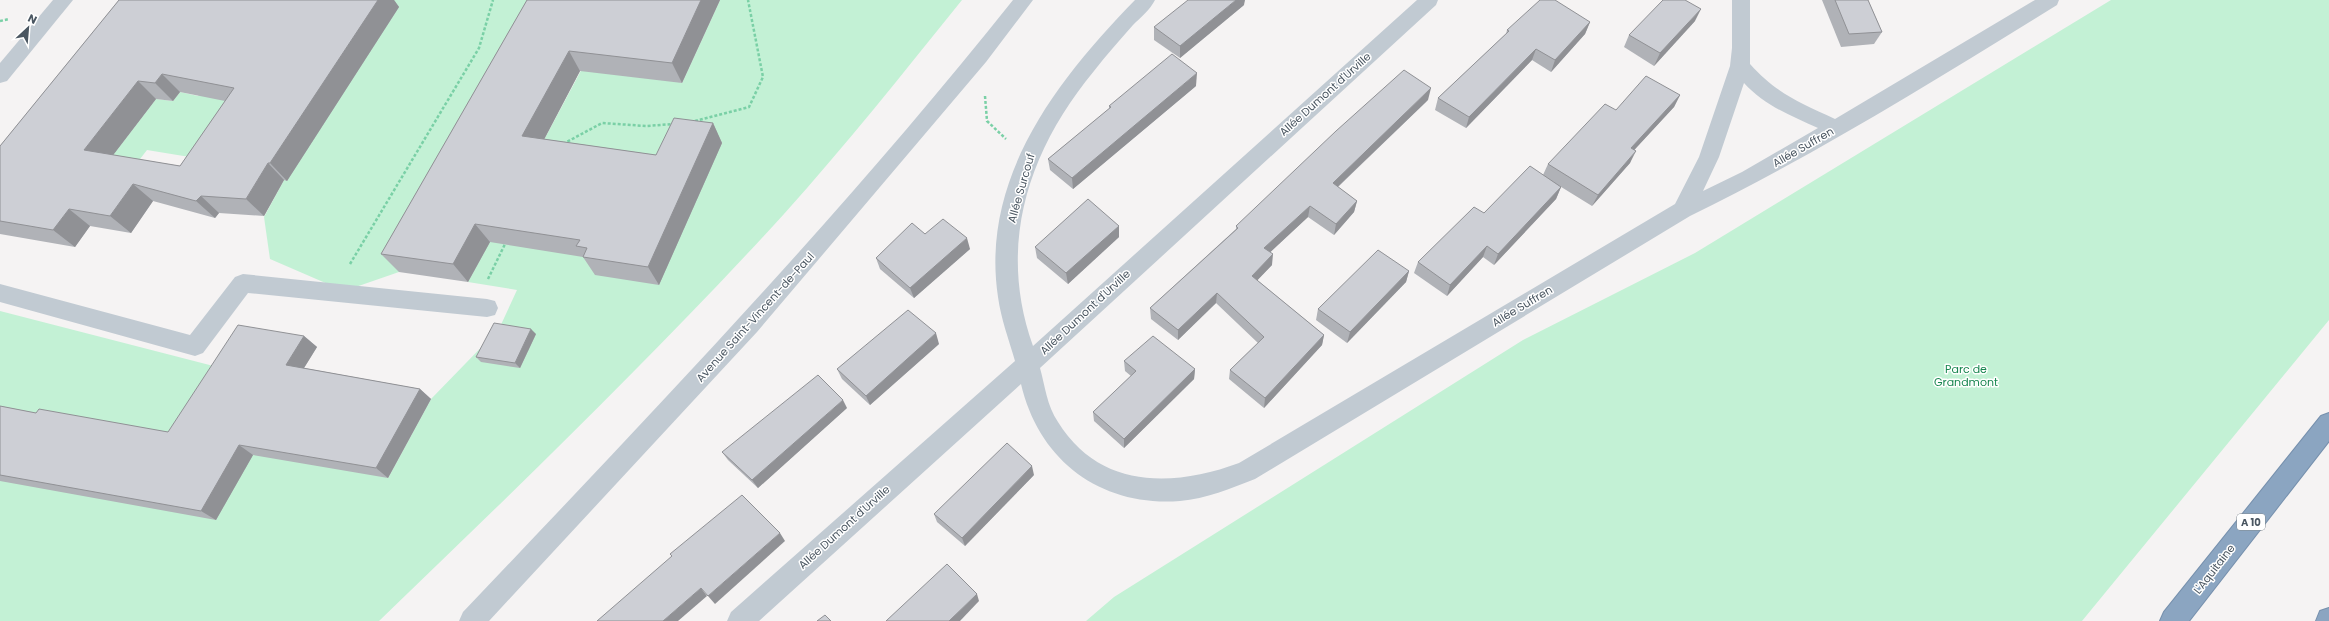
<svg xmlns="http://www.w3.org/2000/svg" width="2329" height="621" font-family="Poppins,sans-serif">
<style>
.green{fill:#c3f1d5}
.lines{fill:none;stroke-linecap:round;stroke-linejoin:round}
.motorway-casing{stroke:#7690ad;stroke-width:2}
.path{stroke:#7ad0a6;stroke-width:2.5;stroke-dasharray:3 2;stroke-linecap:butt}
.service{fill:#c1cad2;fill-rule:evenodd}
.minor{fill:#c1cad2;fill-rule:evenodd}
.tertiary{fill:#c1cad2;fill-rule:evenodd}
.motorway{fill:#8ba5c1;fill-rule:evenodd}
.wall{fill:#b0b2b7;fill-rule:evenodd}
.shaded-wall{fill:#909195}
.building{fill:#cdcfd5;stroke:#909195;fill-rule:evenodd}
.labels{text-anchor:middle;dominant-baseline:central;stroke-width:3;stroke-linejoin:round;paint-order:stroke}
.shield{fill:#fff;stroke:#808990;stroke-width:1}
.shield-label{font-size:10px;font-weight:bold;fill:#4a5661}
.street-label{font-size:11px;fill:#4a5661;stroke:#fff}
.park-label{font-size:11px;fill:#17864f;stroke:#fff}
</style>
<rect width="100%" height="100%" fill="#f5f3f3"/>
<!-- green -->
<g class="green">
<polygon points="266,0 214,161 147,150 130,172 103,168 156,99 173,101 180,92 198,96"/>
<polygon points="352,0 551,0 399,272 344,291 270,259 264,217 284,180 287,180 398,8"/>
<path d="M720,0H962C904,72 846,145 784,214C655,355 517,488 379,621H0V311L229,370L388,478L431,399L499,329L517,290L468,282L592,50L682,83Z"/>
<polygon points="2111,0 2329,0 2329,320 2082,621 1086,621 1114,597 1523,340 1695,253"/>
</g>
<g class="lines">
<defs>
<g id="motorway">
<polygon points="2329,413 2329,441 2189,621 2160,621 2164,612 2321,416"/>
<polygon points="2329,608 2329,621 2316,621 2320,611"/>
</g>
</defs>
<!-- motorway casing -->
<use href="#motorway" class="motorway-casing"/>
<!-- path -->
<g class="path">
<polyline points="0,21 9,19"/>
<polyline points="985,96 987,121 1006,139"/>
<polyline points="695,121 749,107 763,77 748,0"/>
<polyline points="563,144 602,123 646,126 673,124"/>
<polyline points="350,264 479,48 493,0"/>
<polyline points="488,279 506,242"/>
</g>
<!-- service -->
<polygon class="service" points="243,274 487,299 495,301 498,308 495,315 487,317 248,293 203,353 195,356 0,302 0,284 190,335 235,277"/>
<!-- minor -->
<g class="minor">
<polygon points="53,0 73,0 7,81 0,83 0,63"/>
<path d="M1135,0H1155C1150,10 1141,17 1133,25C1120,40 1106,55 1094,71C1028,151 997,245 1033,346L1417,0H1438L1436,5L1040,368C1045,386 1047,406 1058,422C1100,490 1174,487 1239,463L1675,204L1699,157L1730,66L1732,48V0H1750V64C1777,94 1799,102 1835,119L2035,0H2059L2057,5C1937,79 1817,154 1690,216L1255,479C1231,488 1206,499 1180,501C1101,507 1039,461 1021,384L759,621H727L731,612L1015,361C1009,340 1001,319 998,297C980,178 1057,80 1135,0ZM1744,83C1764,105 1791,116 1818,128L1742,172L1703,191L1719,157Z"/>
</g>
<!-- tertiary -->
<path class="tertiary" d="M1013,0H1033L986,62L757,332L489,621H459L463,612C652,413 842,215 1013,0Z"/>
<!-- motorway -->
<use href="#motorway" class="motorway"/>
</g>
<!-- wall -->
<g class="wall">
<path d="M119,0H394L399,7L287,181L284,180L264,216L219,213L215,218L153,201L131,233L90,226L75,247L0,234V146ZM180,92L225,101L180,166L113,155L156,99L173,101Z"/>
<polygon points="527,0 720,0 682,83 580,71 544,139 656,155 713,123 722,143 659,285 595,275 583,257 490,242 468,282 399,272 381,254"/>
<polygon points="1822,0 1868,0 1882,32 1874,44 1841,47"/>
<polygon points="1244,5 1180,58 1154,40 1154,27"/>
<polygon points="1695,21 1654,66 1624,47 1629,35"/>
<polygon points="1590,22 1585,34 1551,72 1532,60 1466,128 1435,110 1438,98 1506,34 1507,30"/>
<polygon points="1196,86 1073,189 1050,170 1048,159 1109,109 1109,106"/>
<polygon points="1680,95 1674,107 1634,150 1630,163 1592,206 1545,177 1561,187 1556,199 1494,265 1483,257 1447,296 1414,273 1418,262 1484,213 1543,175 1548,164 1616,110"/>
<polygon points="1428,100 1338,187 1357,201 1354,212 1334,235 1308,217 1270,252 1272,265 1257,280 1324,335 1322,345 1264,408 1229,379 1230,370 1258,343 1216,303 1178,340 1151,319 1150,308 1236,229 1236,226"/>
<polygon points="1119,226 1119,237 1068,284 1037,258 1035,247"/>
<polygon points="925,234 970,249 914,298 880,269 876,258"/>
<polygon points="1409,271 1406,282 1347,343 1316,320 1318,309"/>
<polygon points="536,334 520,368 481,362 476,357"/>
<polygon points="304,336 317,347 304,368 420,389 431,399 388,478 253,455 216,520 0,481 0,406 36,413 168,432"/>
<polygon points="939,344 870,405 842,379 837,369"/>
<polygon points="1124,361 1195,369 1194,379 1124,448 1094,421 1093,412 1131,376 1125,371"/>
<polygon points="847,408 758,488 728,460 722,452"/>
<polygon points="1034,475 965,546 937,522 934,514"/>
</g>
<!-- shaded-wall -->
<g class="shaded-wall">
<polygon points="378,0 394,0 399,7 287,181 270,163"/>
<polygon points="701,0 720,0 682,83 672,63"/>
<polygon points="1236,0 1245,0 1244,5 1180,58 1180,46"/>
<polygon points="1701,9 1695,21 1654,66 1660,53"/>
<polygon points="1590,22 1585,34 1551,72 1555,60"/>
<polygon points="1536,49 1532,60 1466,128 1469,117"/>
<polygon points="569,51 580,71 536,155 522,136"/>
<polygon points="1197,73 1196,86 1073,189 1072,178"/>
<polygon points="162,74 180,92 173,101 155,83"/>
<polygon points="138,81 156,99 104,167 84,150"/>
<polygon points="1431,88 1428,100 1330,194 1333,183"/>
<polygon points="1680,95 1674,107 1625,160 1631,148"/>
<polygon points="713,123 722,143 659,285 648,267"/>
<polygon points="1636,151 1630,163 1592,206 1598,195"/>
<polygon points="268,163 284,180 264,216 246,199"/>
<polygon points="133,184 153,201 131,233 110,216"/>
<polygon points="1561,187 1556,199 1494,265 1498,254"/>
<polygon points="201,196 219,213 215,218 196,201"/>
<polygon points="1357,201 1354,212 1334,235 1336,224"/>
<polygon points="1310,206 1308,217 1263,259 1264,248"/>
<polygon points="69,209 90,226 75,247 53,230"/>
<polygon points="475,224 490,242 468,282 453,264"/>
<polygon points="1119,226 1119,237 1068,284 1066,273"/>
<polygon points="967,238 970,249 914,298 910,288"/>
<polygon points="1487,246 1483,257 1447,296 1450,285"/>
<polygon points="1273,254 1272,265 1251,287 1252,276"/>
<polygon points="1409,271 1406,282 1347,343 1350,332"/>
<polygon points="1217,293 1216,303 1178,340 1178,330"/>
<polygon points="531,329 536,334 520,368 515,363"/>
<polygon points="936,333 939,344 870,405 866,396"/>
<polygon points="1324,335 1322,345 1264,408 1265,398"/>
<polygon points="304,336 317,347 299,376 286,365"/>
<polygon points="1195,369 1194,379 1124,448 1124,439"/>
<polygon points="420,389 431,399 388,478 376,468"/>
<polygon points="843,400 847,408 758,488 752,480"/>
<polygon points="239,445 253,455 216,520 201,511"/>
<polygon points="1032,466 1034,475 965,546 962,538"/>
<polygon points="780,533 785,541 715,604 708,596"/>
<polygon points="701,588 707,596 678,621 663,621"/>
<polygon points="977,594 979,601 960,621 949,621"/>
</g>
<!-- building -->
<g class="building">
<path d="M119,0H378L270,163H268L246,199L201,196L196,201L133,184L110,216L69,209L53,230L0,221V146ZM162,74L234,88L180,166L84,150L138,81L155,83Z"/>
<polygon points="527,0 701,0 672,63 569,51 522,136 656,155 674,118 713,123 648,267 583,257 587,248 576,246 580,240 475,224 453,264 381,254"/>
<polygon points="1188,0 1236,0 1180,46 1154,27"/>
<polygon points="1540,0 1555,0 1590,22 1555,60 1536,49 1469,117 1438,98 1509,31 1507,30"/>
<polygon points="1663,0 1685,0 1701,9 1660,53 1629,35"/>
<polygon points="1835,0 1868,0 1882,32 1849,34"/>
<polygon points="1172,54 1197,73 1072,178 1048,159 1111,107 1109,106"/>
<polygon points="1404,70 1431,88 1333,183 1357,201 1336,224 1310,206 1264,248 1273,254 1252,276 1324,335 1265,398 1230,370 1264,337 1217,293 1178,330 1150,308 1238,228 1236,226 1336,131"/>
<polygon points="1646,76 1680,95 1631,148 1636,151 1598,195 1548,164 1605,104 1616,110"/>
<polygon points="1530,166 1561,187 1498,254 1487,246 1450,285 1418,262 1474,207 1484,213"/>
<polygon points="1088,199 1119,226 1066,273 1035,247"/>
<polygon points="943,219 967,238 910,288 876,258 912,223 925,234"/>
<polygon points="1378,250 1409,271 1350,332 1318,309"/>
<polygon points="908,310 936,333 866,396 837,369"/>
<polygon points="494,323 531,329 515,363 476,357"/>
<polygon points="238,325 304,336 286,365 420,389 376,468 239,445 201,511 0,475 0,406 36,413 39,409 168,432"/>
<polygon points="1153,336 1195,369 1124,439 1093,412 1136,371 1124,361"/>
<polygon points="818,375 843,400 752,480 722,452"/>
<polygon points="1007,443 1032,466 962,538 934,514"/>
<polygon points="742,495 780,533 708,596 701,588 663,621 597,621 672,556 670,554"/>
<polygon points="947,564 977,594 949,621 886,621"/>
<polygon points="825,615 831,621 817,621"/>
</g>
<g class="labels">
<!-- shield labels -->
<rect class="shield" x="2237" y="514" width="28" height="16" rx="3"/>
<g class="shield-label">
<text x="2251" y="522">A 10</text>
</g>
<!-- street labels -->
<g class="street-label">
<text transform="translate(1325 94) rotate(-42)">Allée Dumont d'Urville</text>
<text transform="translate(1803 147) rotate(-30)">Allée Suffren</text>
<text transform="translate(1021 188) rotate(-74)">Allée Surcouf</text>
<text transform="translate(1522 306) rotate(-31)">Allée Suffren</text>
<text transform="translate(1085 312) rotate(-43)">Allée Dumont d'Urville</text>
<text transform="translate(755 317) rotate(-48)">Avenue Saint-Vincent-de-Paul</text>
<text transform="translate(844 527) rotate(-42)">Allée Dumont d'Urville</text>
<text transform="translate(2214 569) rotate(-52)">L'Aquitaine</text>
</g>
<!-- park labels -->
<g class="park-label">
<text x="1966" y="369">Parc de<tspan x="1966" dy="13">Grandmont</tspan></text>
</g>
</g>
<!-- north arrow -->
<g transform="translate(28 28) rotate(26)" stroke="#ffffff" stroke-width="3" paint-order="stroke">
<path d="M0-3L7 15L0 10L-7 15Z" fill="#4a5661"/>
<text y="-6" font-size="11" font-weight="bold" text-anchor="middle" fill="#4a5661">N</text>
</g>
</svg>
